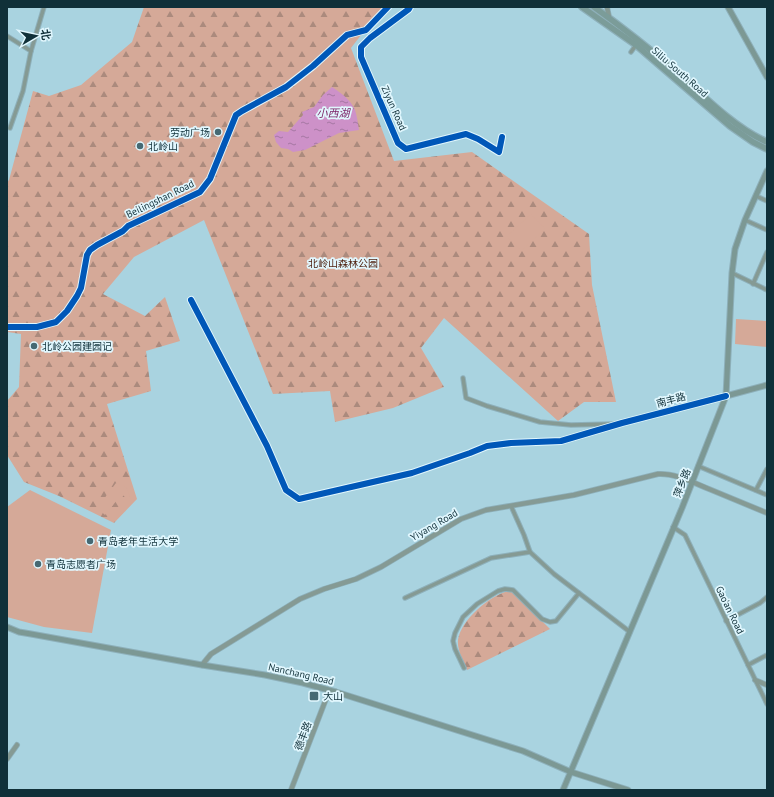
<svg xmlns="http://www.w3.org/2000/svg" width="774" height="797" font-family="'PT Sans','Noto Sans SC',sans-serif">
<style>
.forest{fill:url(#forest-firs)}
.park{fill:#d5a998}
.water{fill:url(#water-ripples)}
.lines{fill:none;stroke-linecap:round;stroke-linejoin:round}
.minor-casing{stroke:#8eb0ba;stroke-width:5.5}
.tertiary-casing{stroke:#8eb0ba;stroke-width:6}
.secondary-casing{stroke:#8eb0ba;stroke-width:7}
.primary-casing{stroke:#8eb0ba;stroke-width:8}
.minor{stroke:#859a94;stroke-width:3.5}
.tertiary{stroke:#859a94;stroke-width:4.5}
.secondary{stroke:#7c9894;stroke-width:5}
.primary{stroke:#7b9c99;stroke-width:5.5}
.cycleway-casing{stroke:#e1f7fe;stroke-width:8}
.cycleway{stroke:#0057b8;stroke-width:6}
.poi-dot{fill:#466973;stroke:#e1f7fe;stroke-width:1.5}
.labels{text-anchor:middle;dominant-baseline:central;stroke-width:3.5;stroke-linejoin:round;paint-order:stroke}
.street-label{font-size:10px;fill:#103039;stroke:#e1f7fe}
.poi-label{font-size:10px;fill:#103039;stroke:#e1f7fe;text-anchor:start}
.park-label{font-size:10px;fill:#512312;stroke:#e1f7fe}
.water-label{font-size:11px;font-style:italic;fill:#7a1d63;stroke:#e1f7fe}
</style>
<defs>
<pattern id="forest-firs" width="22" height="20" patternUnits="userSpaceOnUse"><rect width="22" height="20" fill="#d5a998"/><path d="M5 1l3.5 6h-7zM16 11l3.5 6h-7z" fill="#ab8a7d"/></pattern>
<pattern id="water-ripples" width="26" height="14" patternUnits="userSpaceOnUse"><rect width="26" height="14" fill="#cd91c8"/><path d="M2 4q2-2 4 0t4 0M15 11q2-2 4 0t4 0" fill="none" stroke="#a577a3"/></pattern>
</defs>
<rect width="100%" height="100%" fill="#a9d3e0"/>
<!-- forest -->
<g class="forest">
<polygon points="144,7 383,7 351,48 394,161 472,152 589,234 592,285 616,402 584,402 558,421 444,318 421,348 444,387 393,408 335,422 330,391 273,394 204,220 134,257 103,294 145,316 165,297 180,341 146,351 151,391 107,404 137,499 114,523 59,496 24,482 7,455 7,401 19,387 21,334 7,332 7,182 9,180 33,91 49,96 81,85 132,42"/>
<path d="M508,591L513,592L550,629L467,670C463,661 457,650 458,640C461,620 489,596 508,591Z"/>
</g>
<!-- park -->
<g class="park">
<polygon points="531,214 545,229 521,251 507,236"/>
<polygon points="736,319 767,321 767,347 735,344"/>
<path d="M116,483C132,487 125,490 133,502L131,504L122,494L105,515L97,508Z"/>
<polygon points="30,490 111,530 92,633 44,627 7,617 7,507"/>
</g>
<!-- water -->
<path class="water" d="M332,87C341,93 351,100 355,110C357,116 358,124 359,130L339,133L305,150L293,152L288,149L281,148L276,142L274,135L279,131L288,132L303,115L302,112L314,107L323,95Z"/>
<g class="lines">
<defs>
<g id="minor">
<polyline points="410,7 409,9 370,38 361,47 361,57 398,143 406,149 466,134 478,139 499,152 502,137"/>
<polyline points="7,36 31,51"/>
<polyline points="631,52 636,45"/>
<polyline points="10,128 23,91 31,51 44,7"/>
<polyline points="756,196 767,201"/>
<polyline points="745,220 767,230"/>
<polyline points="732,273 767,290"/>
<polyline points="753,284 767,252"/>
<polyline points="7,327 37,327 56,322 67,311 77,296 81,288 87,255 90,250 97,245 123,231 128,226 200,192 210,179 236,115 242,111 286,87 313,66 347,35 366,30 388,7"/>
<polyline points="463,378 466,398 487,406 540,422 571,425 614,424"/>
<polyline points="698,466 767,495"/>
<polyline points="756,490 767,469"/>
<polyline points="511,506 524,535 530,552 554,574 630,632"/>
<polyline points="673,527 685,535 767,704"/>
<polyline points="405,598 491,558 530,552"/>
<polyline points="726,621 760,603 767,597"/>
<polyline points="748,665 767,655"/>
<polyline points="464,668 455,649 453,641 455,633 463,617 477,604 498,591 505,589 513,590 542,619 550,622 556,621 579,593"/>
</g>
<g id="tertiary">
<polyline points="607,7 609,17"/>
<polyline points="191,300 267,446 286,490 299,499 412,473 470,453 487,446 511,443 561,441 622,423 726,396"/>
<path d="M202,665L211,654L300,599L324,589L356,579L381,567L461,519L486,510L574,495L658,474C675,473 692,482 709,489C728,497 748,505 767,513"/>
<polyline points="755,680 767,685"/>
<polyline points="7,759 17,745"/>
<polyline points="291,790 326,699 336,692"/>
</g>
<g id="secondary">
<polyline points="728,7 767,77"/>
<polyline points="726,396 767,385"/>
<polyline points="7,627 19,632 31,634 202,665 265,675 303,683 336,692 523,751 571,772 628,790"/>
<polyline points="563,790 682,508 726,396 732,273 735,249 745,220 767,171"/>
</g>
<g id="primary">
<polyline points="582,7 636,45 730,126 753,142 767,149"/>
<path d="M594,7C623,28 651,50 678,73C703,96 736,129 767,142"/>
</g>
</defs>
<!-- minor casing -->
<use href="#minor" class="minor-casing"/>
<!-- tertiary casing -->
<use href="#tertiary" class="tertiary-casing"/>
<!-- secondary casing -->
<use href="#secondary" class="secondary-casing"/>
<!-- primary casing -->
<use href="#primary" class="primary-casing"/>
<!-- minor -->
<use href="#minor" class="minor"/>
<!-- tertiary -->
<use href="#tertiary" class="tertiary"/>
<!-- secondary -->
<use href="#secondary" class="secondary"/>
<!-- primary -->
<use href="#primary" class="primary"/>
<defs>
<g id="cycleway">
<polyline points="410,7 409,9 370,38 361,47 361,57 398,143 406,149 466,134 478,139 499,152 502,137"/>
<polyline points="191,300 267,446 286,490 299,499 412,473 470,453 487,446 511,443 561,441 622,423 726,396"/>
<polyline points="7,327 37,327 56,322 67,311 77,296 81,288 87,255 90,250 97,245 123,231 128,226 200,192 210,179 236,115 242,111 286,87 313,66 347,35 366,30 388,7"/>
</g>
</defs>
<!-- cycleway casing -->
<use href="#cycleway" class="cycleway-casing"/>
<!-- cycleway -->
<use href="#cycleway" class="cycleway"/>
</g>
<!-- markers -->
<g class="poi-dot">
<circle cx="218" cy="132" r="4"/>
<circle cx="140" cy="146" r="4"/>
<circle cx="34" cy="346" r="4"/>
<circle cx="90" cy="541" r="4"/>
<circle cx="38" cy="564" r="4"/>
<rect x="309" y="691" width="10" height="10" rx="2"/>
</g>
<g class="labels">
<!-- street labels -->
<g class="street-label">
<text transform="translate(680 72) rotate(41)">Siliu South Road</text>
<text transform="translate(394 108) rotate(66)">Ziyun Road</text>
<text transform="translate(160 199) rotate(-26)">Beilingshan Road</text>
<text transform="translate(671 400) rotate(-15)">南丰路</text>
<text transform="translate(682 483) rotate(-68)">萍乡路</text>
<text transform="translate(434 525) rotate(-30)">Yiyang Road</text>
<text transform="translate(730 610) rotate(64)">Gao'an Road</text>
<text transform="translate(301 674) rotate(13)">Nanchang Road</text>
<text transform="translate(303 736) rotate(-69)">德丰路</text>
</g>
<!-- poi labels -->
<g class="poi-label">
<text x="210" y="132" text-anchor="end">劳动广场</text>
<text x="148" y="146">北岭山</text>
<text x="42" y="346">北岭公园建园记</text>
<text x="98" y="541">青岛老年生活大学</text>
<text x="46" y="564">青岛志愿者广场</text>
<text x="323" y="696">大山</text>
</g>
<!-- park labels -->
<g class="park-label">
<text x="343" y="263">北岭山森林公园</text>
</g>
<!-- water labels -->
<g class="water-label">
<text x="333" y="113">小西湖</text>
</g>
</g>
<!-- border -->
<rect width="774" height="797" fill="none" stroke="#103039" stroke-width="16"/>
<!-- north arrow -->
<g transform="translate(36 36) rotate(81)" stroke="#e1f7fe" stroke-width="3" paint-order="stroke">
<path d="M0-3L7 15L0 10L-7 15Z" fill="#103039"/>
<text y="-6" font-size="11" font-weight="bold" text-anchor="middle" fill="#103039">北</text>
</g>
</svg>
